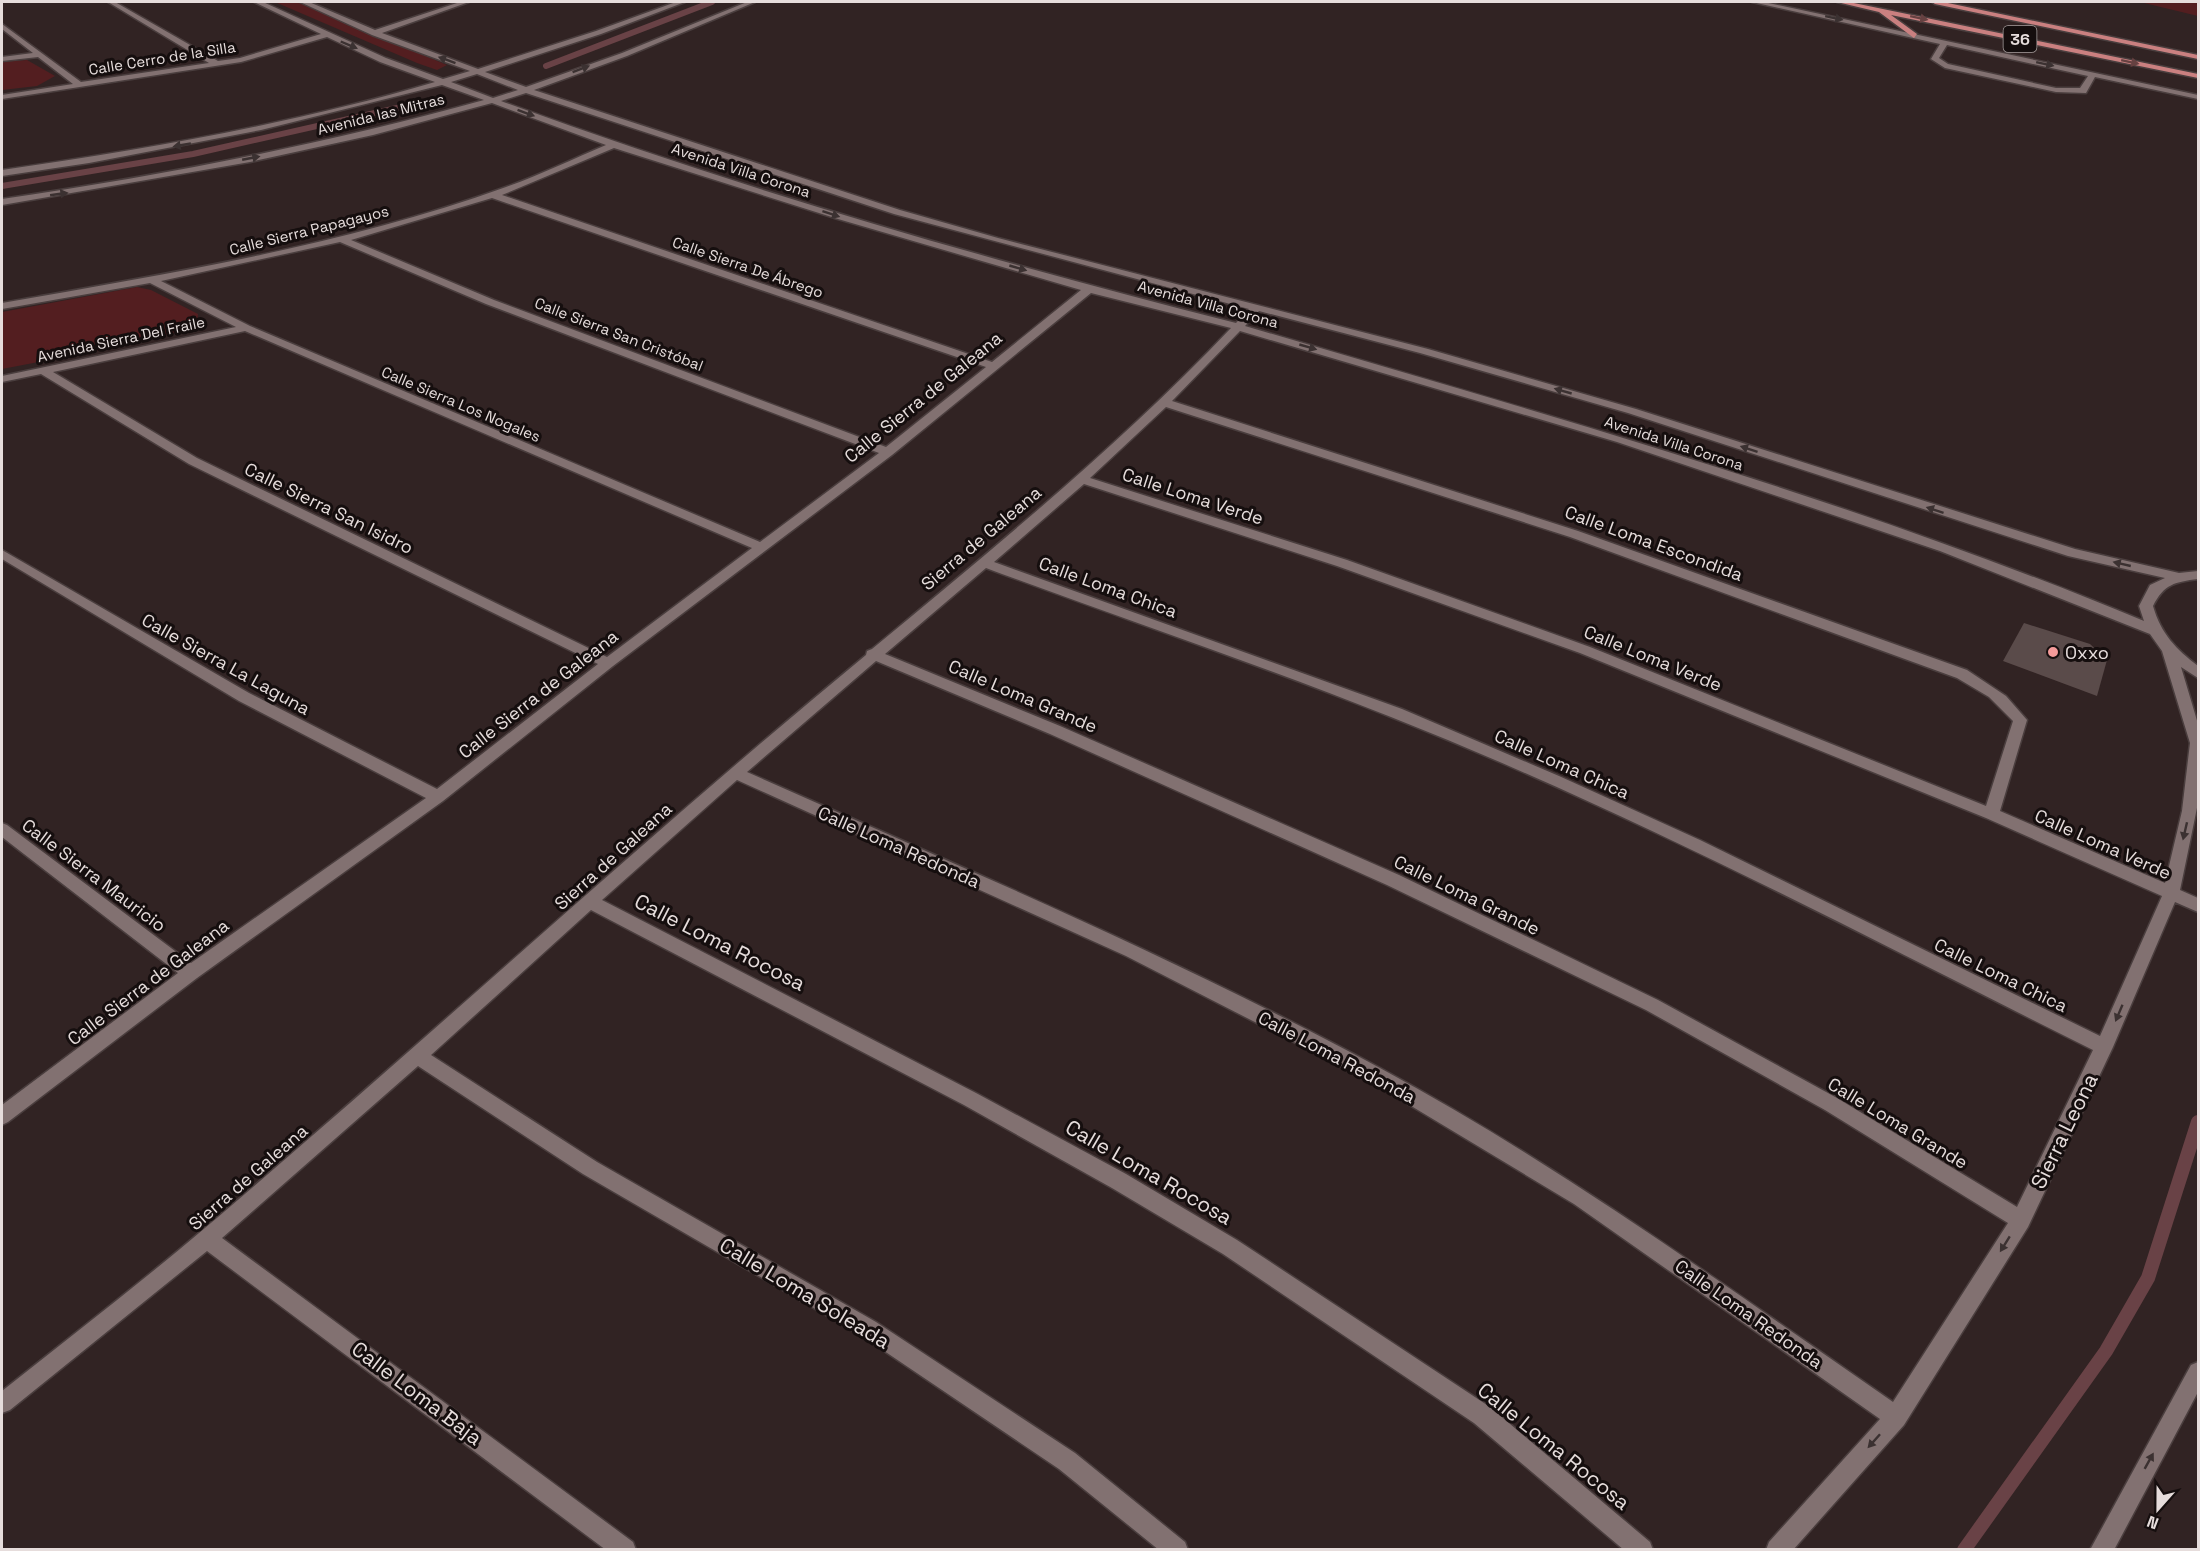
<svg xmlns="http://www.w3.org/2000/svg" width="2200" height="1551" font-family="'Space Grotesk',sans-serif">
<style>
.green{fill:#531e20}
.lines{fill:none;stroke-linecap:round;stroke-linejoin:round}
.stream-far1{stroke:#694246;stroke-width:6}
.stream{stroke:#694246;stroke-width:14}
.building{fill:#5a4b4a}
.minor-casing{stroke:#4a3e3e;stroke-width:3}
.major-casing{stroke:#4a3e3e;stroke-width:3}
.minor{fill:#827171;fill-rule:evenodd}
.major{fill:#ca8080;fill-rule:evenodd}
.oneway{fill:#3b3131}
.oneway2{fill:#664141}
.poi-dot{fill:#f59b9a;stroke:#150e0e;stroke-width:2}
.labels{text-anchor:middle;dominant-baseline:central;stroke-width:6;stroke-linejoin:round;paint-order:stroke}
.far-street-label{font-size:15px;fill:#e6dddc;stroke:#150e0e}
.shield{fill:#150e0e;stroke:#a79f9e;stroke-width:1.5}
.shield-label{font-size:16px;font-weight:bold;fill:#e6dddc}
.street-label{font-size:18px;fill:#e6dddc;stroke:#150e0e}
.poi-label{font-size:18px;fill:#e6dddc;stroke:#150e0e;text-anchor:start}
.near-street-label{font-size:21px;fill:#e6dddc;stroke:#150e0e}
</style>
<rect width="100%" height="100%" fill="#312323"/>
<!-- green -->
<g class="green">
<polygon points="275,2 297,2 447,65 437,70 417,63"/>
<polygon points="2140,2 2198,2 2198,16"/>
<polygon points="27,60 55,76 37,86 2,90 2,62"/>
<polygon points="137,287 151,290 198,314 197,322 187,330 101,350 2,369 2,312"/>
</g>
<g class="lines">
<!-- stream-far1 -->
<g class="stream-far1">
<polyline points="546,66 712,2"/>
<polyline points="2,186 193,154 419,103"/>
</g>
<!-- stream -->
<polyline class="stream" points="1964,1550 2106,1351 2148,1278 2198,1122"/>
</g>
<!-- building -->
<polygon class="building" points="2024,623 2090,644 2107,660 2097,696 2003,661"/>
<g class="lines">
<defs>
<g id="minor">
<path d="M108,2H115L218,61L240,58L321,34L254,2H263L386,58L443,79L470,71L372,35L300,2H309L375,30L460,2H469L382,33L478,69L596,31L676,2H685L601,34L485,72L526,87L622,53L747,2H755L627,56L534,90L900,210L998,238L1428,349L1636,409L2075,549L2179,573L2198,571V579C2175,582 2164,584 2153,606C2161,634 2176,649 2198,666V678L2181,667L2198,724V803L2180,890L2198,898V912L2175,902L2113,1047L2028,1227L1904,1425L1793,1550H1766L1769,1542L1880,1419L1574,1204L1368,1080L1126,956L737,780L602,900L976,1093L1126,1174L1237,1240L1490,1407L1650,1542L1653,1550H1624L1474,1423L1223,1254L1112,1188L964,1105L591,910L431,1055L597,1162L876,1322L1075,1453L1185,1542L1188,1550H1159L1059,1469L862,1336L583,1174L418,1066L222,1238L633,1542L636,1550H606L207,1251L10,1410L2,1413V1391C61,1344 122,1297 180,1249C412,1054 633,847 866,655L867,651L872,649C996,546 1120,445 1231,328L1091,293L892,455L613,666L443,801L197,978L8,1122L2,1125V1105L178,973L2,837V823L7,825L191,963L426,798L239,701L2,559V550L249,693L437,789L598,664L189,464L41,374L2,382V376L236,327L150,283L2,309V303C171,273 343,246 506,187C540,175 573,159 606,145L492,103L373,135L250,162L2,205V199C165,175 326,144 484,100L442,85L261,130L89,163L2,176V170C147,149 293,124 435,82L380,62L327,37L241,62L2,99V95L73,84L38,57L2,61V57L33,53L2,29V24L81,82L209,63ZM477,74L518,90L493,98L451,82ZM526,93L894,214L1249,309L1236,323C988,260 741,189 501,101ZM614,148L838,219L1081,290L992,362L502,195ZM492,198L986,367L886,447L494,300L351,240ZM340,242L486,304L879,453L760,542L250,326L161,281ZM1259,311L1420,353L1628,413L2068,556L2165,578L2150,585L2139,606L2144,621C1853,500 1548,415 1245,326ZM245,331L752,548L607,657L197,458L53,372ZM1240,331L1617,442L1940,551L2150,634L2162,651L2190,743L2182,811L2165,883L2000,811L2027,720L2006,696L1967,670L1578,531L1172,401ZM1166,407L1570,537L1957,678L1989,697L2013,721L1986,806L1590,647L1347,560L1090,478ZM1084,484L1337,566L1580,653L1986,818L2162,896L2100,1036L1700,840L1559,776L1402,709L994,562ZM986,568C1121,618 1258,664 1391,717C1632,812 1862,935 2093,1050L2017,1207L1837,1098L1658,1000L1399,875L1060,726L885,654ZM876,661L1050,734L1387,885L1646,1010L1825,1110L2008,1223L1893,1402C1725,1286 1560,1165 1380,1068C1175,957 959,866 747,772Z"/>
<path d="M1752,2H1764L2198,95V99L2095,77L2086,93L2056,92L1945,68L1931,59L1940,44ZM1947,45L2088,76L2080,88H2056L1948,64L1939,58Z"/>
<polygon points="2198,1362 2198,1392 2114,1550 2090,1550 2191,1365"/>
</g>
<g id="major">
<polygon points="1837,2 1849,2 2198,74 2198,78 1891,15 1917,34 1914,38 1879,12"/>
<polygon points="1932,2 1943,2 2198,55 2198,59 1935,4"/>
</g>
</defs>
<!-- minor casing -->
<use href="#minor" class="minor-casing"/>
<!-- major casing -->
<use href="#major" class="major-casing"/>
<!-- minor -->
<use href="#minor" class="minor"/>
<!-- major -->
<use href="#major" class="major"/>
</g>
<!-- one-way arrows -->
<defs><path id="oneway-solid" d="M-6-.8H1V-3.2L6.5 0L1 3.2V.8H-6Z" transform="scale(1.5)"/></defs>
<g class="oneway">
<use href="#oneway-solid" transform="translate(1834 18) rotate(12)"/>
<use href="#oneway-solid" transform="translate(349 45) rotate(23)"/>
<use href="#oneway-solid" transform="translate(447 60) rotate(-160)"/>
<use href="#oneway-solid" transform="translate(2045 64) rotate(12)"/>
<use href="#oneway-solid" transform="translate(581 69) rotate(-21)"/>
<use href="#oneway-solid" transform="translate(526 113) rotate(20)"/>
<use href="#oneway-solid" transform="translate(182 145) rotate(170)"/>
<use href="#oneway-solid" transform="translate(251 158) rotate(-11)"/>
<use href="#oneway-solid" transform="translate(59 194) rotate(-8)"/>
<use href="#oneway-solid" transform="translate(831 214) rotate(18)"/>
<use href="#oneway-solid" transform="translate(1018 268) rotate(16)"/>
<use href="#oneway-solid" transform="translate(1308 347) rotate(16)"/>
<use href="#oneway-solid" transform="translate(1563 391) rotate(-164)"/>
<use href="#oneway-solid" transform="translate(1749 449) rotate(-162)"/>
<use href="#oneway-solid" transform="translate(1935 510) rotate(-162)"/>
<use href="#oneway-solid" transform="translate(2122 564) rotate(-167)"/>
<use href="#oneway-solid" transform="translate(2185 831) rotate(103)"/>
<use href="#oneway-solid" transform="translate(2119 1013) rotate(113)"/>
<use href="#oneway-solid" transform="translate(2005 1244) rotate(122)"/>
<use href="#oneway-solid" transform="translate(1874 1441) rotate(132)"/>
<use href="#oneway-solid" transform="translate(2149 1461) rotate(-61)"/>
</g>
<g class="oneway2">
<use href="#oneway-solid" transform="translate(1919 18) rotate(12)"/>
<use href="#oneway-solid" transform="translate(2130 62) rotate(12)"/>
</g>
<!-- markers -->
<circle class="poi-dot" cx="2053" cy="652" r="6"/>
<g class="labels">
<!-- far-street labels -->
<g class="far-street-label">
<text transform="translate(162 58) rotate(-9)">Calle Cerro de la Silla</text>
<text transform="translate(381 114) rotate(-14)">Avenida las Mitras</text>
<text transform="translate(741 170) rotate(18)">Avenida Villa Corona</text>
<text transform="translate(309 230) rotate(-14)">Calle Sierra Papagayos</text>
<text transform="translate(748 267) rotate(19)">Calle Sierra De Ábrego</text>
<text transform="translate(1208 304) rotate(15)">Avenida Villa Corona</text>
<text transform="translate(619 334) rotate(21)">Calle Sierra San Cristóbal</text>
<text transform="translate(121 339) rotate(-12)">Avenida Sierra Del Fraile</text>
<text transform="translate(461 404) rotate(23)">Calle Sierra Los Nogales</text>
<text transform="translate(1674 443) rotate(18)">Avenida Villa Corona</text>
</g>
<!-- shield labels -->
<rect class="shield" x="2003.5" y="26" width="33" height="26" rx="4.5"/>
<g class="shield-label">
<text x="2020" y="39">36</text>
</g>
<!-- street labels -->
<g class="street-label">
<text transform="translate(923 397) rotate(-39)">Calle Sierra de Galeana</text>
<text transform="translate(1193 496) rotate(18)">Calle Loma Verde</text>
<text transform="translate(329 508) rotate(26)">Calle Sierra San Isidro</text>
<text transform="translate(981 538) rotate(-40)">Sierra de Galeana</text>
<text transform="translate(1654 543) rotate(20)">Calle Loma Escondida</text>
<text transform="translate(1108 587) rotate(20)">Calle Loma Chica</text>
<text transform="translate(1653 658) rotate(22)">Calle Loma Verde</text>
<text transform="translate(226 664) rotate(29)">Calle Sierra La Laguna</text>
<text transform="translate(538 694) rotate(-38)">Calle Sierra de Galeana</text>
<text transform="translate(1023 696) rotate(23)">Calle Loma Grande</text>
<text transform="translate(1562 764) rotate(24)">Calle Loma Chica</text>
<text transform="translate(2103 844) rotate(24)">Calle Loma Verde</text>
<text transform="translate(899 847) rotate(24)">Calle Loma Redonda</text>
<text transform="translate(613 856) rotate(-42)">Sierra de Galeana</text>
<text transform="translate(94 875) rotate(37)">Calle Sierra Mauricio</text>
<text transform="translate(1467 895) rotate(26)">Calle Loma Grande</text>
<text transform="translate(2001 975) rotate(26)">Calle Loma Chica</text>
<text transform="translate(148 982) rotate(-37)">Calle Sierra de Galeana</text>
<text transform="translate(1337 1057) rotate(28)">Calle Loma Redonda</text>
<text transform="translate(1898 1123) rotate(31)">Calle Loma Grande</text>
<text transform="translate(248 1177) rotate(-41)">Sierra de Galeana</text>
<text transform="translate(1749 1314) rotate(35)">Calle Loma Redonda</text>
</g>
<!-- poi labels -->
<g class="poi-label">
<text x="2065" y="652">Oxxo</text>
</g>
<!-- near-street labels -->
<g class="near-street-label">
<text transform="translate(720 942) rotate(27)">Calle Loma Rocosa</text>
<text transform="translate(2064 1131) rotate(-64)">Sierra Leona</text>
<text transform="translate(1149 1172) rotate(30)">Calle Loma Rocosa</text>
<text transform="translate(805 1293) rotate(31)">Calle Loma Soleada</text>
<text transform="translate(417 1393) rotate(37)">Calle Loma Baja</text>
<text transform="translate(1554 1446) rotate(39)">Calle Loma Rocosa</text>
</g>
</g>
<!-- border -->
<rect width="2200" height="1551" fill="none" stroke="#e6dddc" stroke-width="6"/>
<!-- north arrow -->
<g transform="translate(2158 1509) rotate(201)" stroke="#150e0e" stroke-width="4.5" paint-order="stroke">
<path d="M0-4.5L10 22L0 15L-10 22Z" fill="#e6dddc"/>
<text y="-9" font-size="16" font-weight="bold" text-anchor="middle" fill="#e6dddc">N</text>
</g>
</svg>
